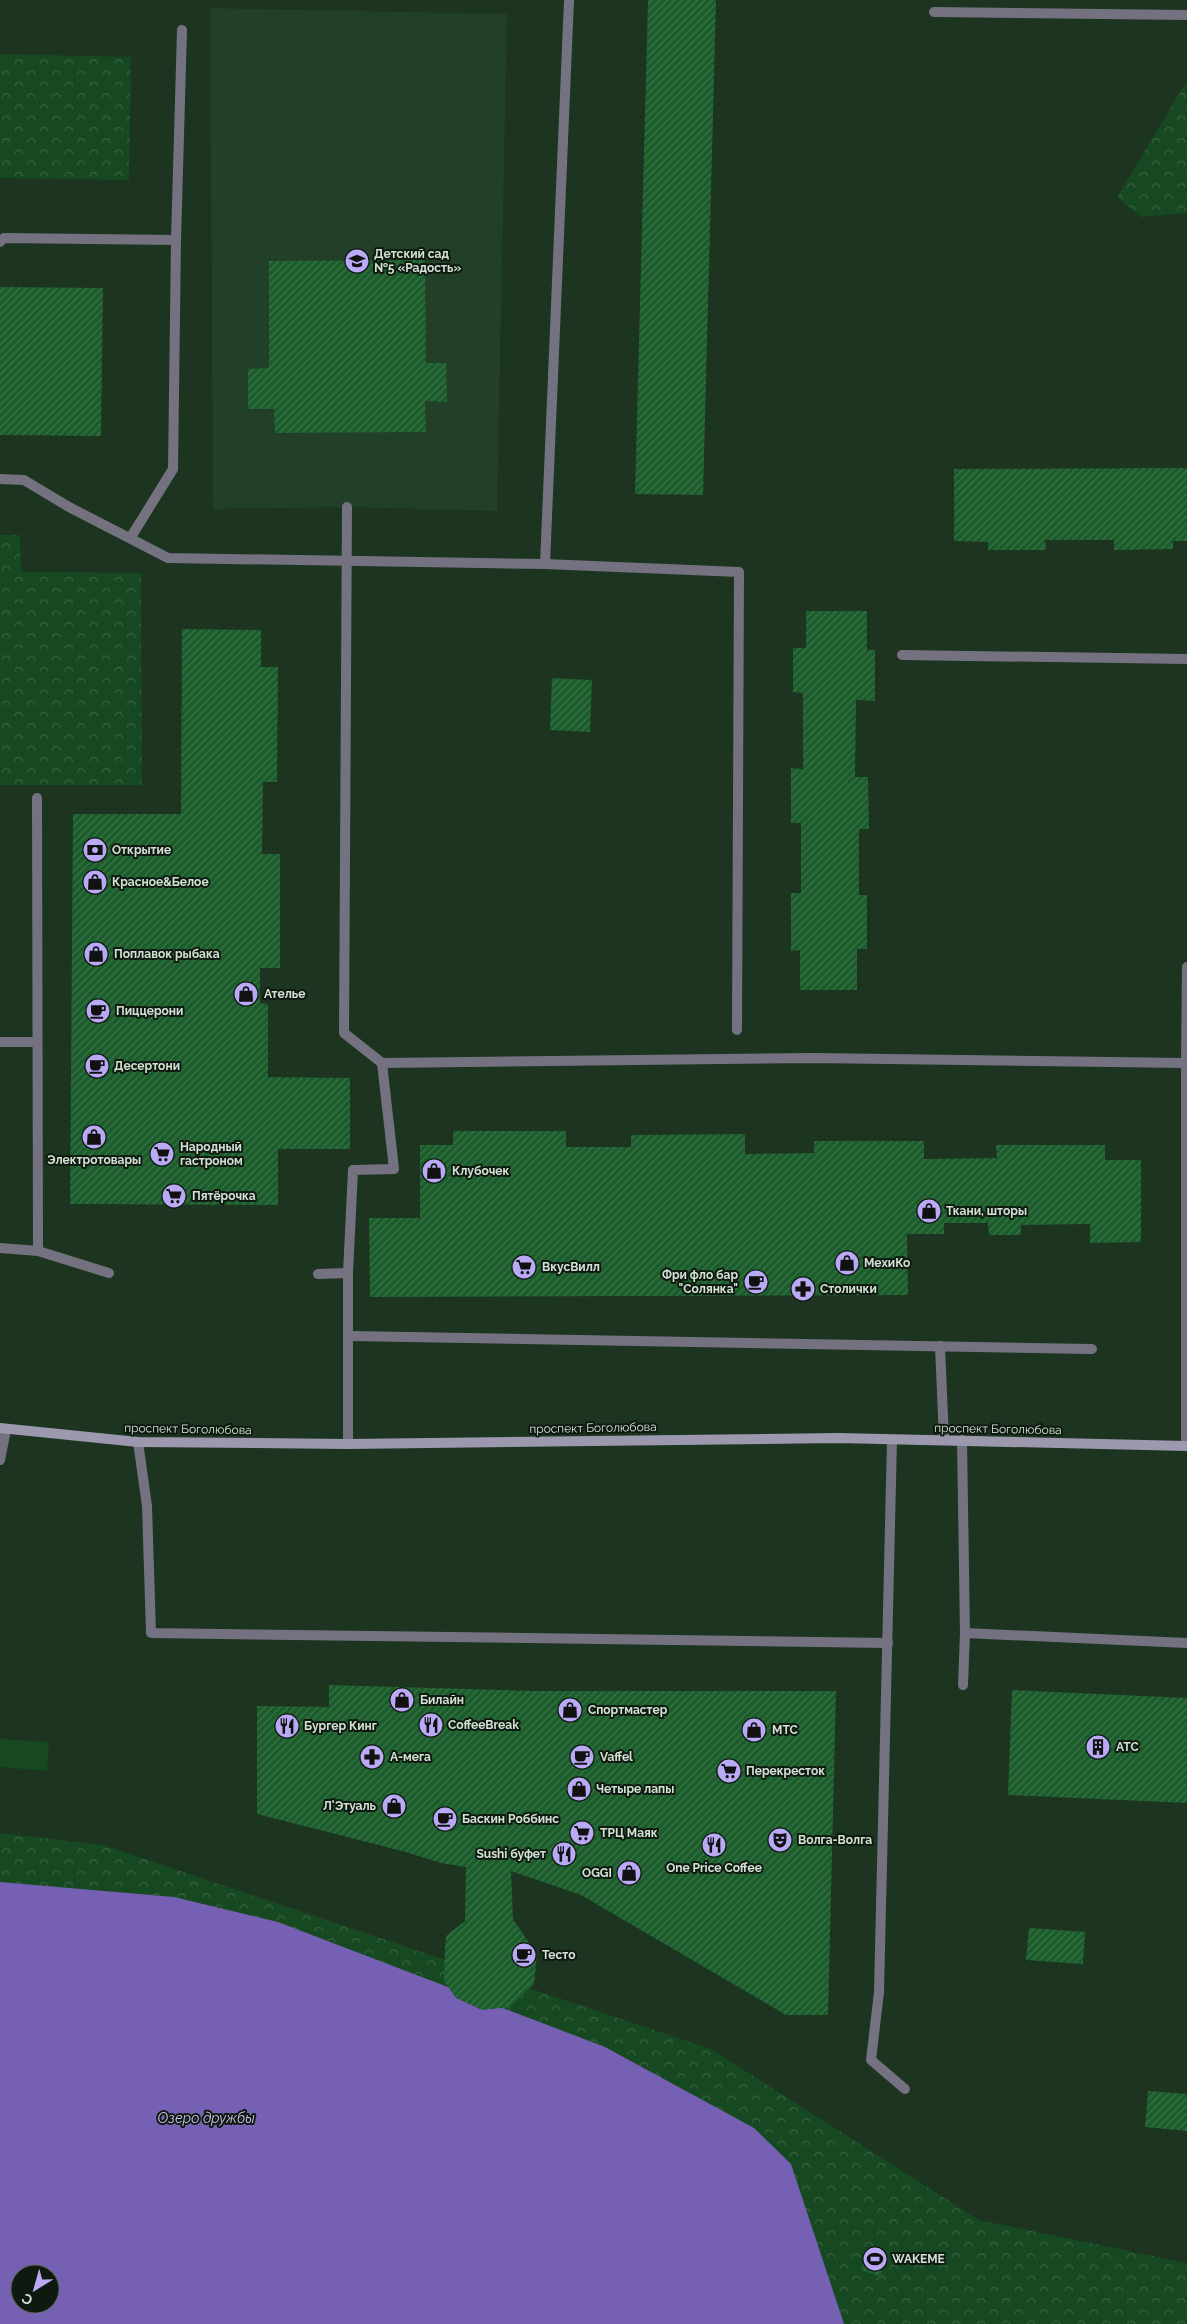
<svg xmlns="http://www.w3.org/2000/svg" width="1187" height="2324" font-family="Raleway,sans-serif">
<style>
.built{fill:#223f28}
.forest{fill:url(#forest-crowns);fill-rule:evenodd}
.pitch{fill:#164922}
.water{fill:#7660b4;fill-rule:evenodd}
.building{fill:url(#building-hatch)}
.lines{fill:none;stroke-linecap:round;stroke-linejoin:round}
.lane{stroke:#747280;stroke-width:10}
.secondary{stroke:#9c99ae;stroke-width:10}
.labels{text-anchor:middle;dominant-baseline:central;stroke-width:4;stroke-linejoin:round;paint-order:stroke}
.poi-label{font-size:12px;font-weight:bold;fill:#d3e1d4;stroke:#0e1910;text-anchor:start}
.street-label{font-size:12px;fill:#d3e1d4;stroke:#0e1910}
.water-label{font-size:14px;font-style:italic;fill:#d0c8f6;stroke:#0e1910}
</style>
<defs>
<pattern id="forest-crowns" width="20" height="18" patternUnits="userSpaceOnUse" patternTransform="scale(1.25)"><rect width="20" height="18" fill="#164922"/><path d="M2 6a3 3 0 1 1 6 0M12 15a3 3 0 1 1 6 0" fill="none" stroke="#376341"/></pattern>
<pattern id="building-hatch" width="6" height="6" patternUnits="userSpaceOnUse" patternTransform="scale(1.25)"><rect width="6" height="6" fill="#1b5c2b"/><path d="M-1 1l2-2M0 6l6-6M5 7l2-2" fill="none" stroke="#3b7349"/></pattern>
</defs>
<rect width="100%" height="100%" fill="#1c3420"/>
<!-- built -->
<polygon class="built" points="210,8 507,14 497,511 347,507 213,509"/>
<!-- forest -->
<g class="forest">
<polygon points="0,54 131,57 129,180 0,178"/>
<polygon points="1187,81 1187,213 1141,217 1117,197"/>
<polygon points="0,535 20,535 21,572 141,573 142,785 0,785"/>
<path d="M0,1833L103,1845L711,2049L979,2220L1187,2263V2324H0ZM20,2274H50V2304H20Z"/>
</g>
<!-- pitch -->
<polygon class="pitch" points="0,1739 49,1742 47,1771 0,1767"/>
<!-- water -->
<path class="water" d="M0,1882L174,1897L278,1922L605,2047L754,2128L791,2164L844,2324H0ZM20,2274H50V2304H20Z"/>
<!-- building -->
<g class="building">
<polygon points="648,0 716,0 703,495 635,494"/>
<polygon points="425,260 426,363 446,363 447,402 425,401 426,432 275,433 274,409 248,409 248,369 269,368 269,261"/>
<polygon points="0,287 103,288 101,436 0,435"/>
<polygon points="1187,468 1187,541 1173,541 1173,549 1114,550 1114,540 1045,540 1046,550 988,550 988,542 954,541 954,469"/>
<polygon points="806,611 867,611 867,650 875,650 875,701 856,700 855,777 868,777 869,829 859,829 859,895 867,895 867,949 857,949 857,990 800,990 800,950 791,951 791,893 801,893 801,823 791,823 791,768 803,769 803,693 793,692 793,648 806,648"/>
<polygon points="182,629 261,630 261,667 278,667 277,782 263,782 262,854 280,854 280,968 260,968 260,1003 268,1004 268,1077 350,1078 350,1149 278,1149 278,1205 70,1204 73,814 181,814"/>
<polygon points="552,678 592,680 590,732 550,730"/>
<polygon points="453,1131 566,1131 566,1147 631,1147 631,1135 745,1134 745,1154 814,1153 814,1141 924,1141 924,1159 997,1158 996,1145 1105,1145 1105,1160 1141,1160 1141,1242 1090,1243 1090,1224 1021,1225 1021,1235 989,1235 988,1223 944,1223 944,1234 907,1234 908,1295 370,1297 369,1218 420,1218 420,1145 453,1145"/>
<polygon points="329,1685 532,1691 836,1691 828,2015 786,2015 581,1895 511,1871 513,1919 537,1955 534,1984 510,2007 482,2010 456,1998 444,1981 445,1947 446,1936 465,1921 466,1867 441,1863 406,1852 257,1814 257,1706 329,1707"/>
<polygon points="1012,1690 1187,1698 1187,1803 1008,1795"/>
<polygon points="1029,1928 1085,1932 1083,1964 1026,1960"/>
<polygon points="1148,2091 1187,2094 1187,2131 1145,2127"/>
<polygon points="868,2249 887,2255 880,2276 861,2270"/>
</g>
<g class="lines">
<!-- lane -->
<g class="lane">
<polyline points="934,12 1187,15"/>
<polyline points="176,240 182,30"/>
<polyline points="0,242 4,238 176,240 173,469 131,537"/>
<polyline points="0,479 24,480 69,507 168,558 545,564 739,572 737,1030"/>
<polyline points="347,507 344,1033 382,1063"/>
<polyline points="545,564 569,0"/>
<polyline points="902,655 1187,659"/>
<polyline points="37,798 38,1251"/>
<polyline points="0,1042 37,1042"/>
<polyline points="1186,1063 1187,967"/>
<polyline points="0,1248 38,1251 109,1273"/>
<polyline points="318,1274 348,1273"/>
<polyline points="349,1336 1092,1349"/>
<polyline points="940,1346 944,1440"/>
<polyline points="892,1440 879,1992 871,2060 905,2089"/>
<polyline points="962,1440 965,1633 963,1685"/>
<polyline points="138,1442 147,1506 151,1633 888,1643"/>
<polyline points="348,1444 348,1273 353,1170 394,1169 382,1063 813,1058 1186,1063 1186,1446"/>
<polyline points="0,1460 6,1430"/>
<polyline points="965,1633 1187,1643"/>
</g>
<!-- secondary -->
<polyline class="secondary" points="0,1428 138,1442 348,1444 838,1438 1187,1446"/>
</g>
<!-- icons -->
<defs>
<symbol id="school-disc" viewBox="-11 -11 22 22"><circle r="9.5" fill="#baaaf6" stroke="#0e1910"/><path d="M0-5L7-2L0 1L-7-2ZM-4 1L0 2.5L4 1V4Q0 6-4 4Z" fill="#111"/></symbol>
<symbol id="bank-disc" viewBox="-11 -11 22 22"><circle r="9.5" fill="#baaaf6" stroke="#0e1910"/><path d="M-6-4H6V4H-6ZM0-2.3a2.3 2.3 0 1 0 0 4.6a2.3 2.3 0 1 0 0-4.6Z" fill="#111"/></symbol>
<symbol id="shop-disc" viewBox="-11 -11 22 22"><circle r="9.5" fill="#baaaf6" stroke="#0e1910"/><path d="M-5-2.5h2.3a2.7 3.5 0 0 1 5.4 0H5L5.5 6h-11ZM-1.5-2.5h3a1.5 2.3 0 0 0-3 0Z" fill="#111"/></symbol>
<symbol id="cafe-disc" viewBox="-11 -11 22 22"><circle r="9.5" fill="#baaaf6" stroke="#0e1910"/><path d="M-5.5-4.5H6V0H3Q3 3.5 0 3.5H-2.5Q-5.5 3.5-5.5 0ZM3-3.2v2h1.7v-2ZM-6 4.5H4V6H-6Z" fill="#111"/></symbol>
<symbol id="supermarket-disc" viewBox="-11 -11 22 22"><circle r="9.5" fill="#baaaf6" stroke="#0e1910"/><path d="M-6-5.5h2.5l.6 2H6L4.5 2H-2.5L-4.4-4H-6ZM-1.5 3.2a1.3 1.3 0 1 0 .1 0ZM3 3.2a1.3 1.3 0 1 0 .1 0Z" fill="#111"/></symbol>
<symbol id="pharmacy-disc" viewBox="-11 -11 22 22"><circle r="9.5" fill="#baaaf6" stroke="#0e1910"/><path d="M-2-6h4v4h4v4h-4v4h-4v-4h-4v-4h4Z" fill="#111"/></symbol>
<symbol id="restaurant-disc" viewBox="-11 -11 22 22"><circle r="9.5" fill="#baaaf6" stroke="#0e1910"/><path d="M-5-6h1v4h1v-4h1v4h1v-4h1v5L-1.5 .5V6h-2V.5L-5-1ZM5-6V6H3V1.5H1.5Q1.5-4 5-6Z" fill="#111"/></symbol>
<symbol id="building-disc" viewBox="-11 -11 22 22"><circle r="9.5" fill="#baaaf6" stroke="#0e1910"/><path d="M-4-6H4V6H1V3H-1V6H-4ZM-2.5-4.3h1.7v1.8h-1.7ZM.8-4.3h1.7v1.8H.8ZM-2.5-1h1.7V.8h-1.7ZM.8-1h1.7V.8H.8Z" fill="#111"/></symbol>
<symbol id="theatre-disc" viewBox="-11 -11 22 22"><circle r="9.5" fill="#baaaf6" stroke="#0e1910"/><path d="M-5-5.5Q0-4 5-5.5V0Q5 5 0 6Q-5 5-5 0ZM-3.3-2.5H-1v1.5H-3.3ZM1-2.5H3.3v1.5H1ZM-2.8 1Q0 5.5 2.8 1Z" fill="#111"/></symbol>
<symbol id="stadium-disc" viewBox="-11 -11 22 22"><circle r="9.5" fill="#baaaf6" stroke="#0e1910"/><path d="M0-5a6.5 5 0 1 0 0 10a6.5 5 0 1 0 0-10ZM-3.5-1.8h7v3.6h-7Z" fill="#111"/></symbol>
</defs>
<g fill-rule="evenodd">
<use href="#school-disc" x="343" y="247" width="28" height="28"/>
<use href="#bank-disc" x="81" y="836" width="28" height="28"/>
<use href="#shop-disc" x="81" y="868" width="28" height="28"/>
<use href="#shop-disc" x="82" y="940" width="28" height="28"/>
<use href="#shop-disc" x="232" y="980" width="28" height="28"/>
<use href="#cafe-disc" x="84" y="997" width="28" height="28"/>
<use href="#cafe-disc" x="83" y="1052" width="28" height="28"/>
<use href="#shop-disc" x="80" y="1123" width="28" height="28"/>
<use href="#supermarket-disc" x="148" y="1140" width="28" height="28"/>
<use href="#shop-disc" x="420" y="1157" width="28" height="28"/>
<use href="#supermarket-disc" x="160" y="1182" width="28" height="28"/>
<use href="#shop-disc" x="915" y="1197" width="28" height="28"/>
<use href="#shop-disc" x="833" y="1249" width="28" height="28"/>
<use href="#supermarket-disc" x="510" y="1253" width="28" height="28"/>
<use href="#cafe-disc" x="742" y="1268" width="28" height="28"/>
<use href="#pharmacy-disc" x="789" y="1275" width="28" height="28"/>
<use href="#shop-disc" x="388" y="1686" width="28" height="28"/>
<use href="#shop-disc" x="556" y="1696" width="28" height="28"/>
<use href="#restaurant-disc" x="417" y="1711" width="28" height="28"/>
<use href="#restaurant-disc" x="273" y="1712" width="28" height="28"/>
<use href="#shop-disc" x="740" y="1716" width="28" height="28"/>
<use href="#building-disc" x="1084" y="1733" width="28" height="28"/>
<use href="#pharmacy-disc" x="358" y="1743" width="28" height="28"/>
<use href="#cafe-disc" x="568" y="1743" width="28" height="28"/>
<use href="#supermarket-disc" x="715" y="1757" width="28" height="28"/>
<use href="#shop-disc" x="565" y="1775" width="28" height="28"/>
<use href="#shop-disc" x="380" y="1792" width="28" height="28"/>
<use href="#cafe-disc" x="431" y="1805" width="28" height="28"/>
<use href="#supermarket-disc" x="568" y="1819" width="28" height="28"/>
<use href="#theatre-disc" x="766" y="1826" width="28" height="28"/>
<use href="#restaurant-disc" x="700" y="1831" width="28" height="28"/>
<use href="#restaurant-disc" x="550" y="1840" width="28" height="28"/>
<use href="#shop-disc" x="615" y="1859" width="28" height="28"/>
<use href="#cafe-disc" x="510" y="1941" width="28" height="28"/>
<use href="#stadium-disc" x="861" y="2245" width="28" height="28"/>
</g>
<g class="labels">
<!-- poi labels -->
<g class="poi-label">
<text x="374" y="254">Детский сад<tspan x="374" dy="14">№5 «Радость»</tspan></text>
<text x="112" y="850">Открытие</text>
<text x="112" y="882">Красное&amp;Белое</text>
<text x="114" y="954">Поплавок рыбака</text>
<text x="264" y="994">Ателье</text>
<text x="116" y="1011">Пиццерони</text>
<text x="114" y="1066">Десертони</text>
<text x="180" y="1147">Народный<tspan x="180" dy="14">гастроном</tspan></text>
<text x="94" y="1160" text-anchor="middle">Электротовары</text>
<text x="452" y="1171">Клубочек</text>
<text x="192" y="1196">Пятёрочка</text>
<text x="946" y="1211">Ткани, шторы</text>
<text x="864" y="1263">МехиКо</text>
<text x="542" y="1267">ВкусВилл</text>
<text x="738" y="1275" text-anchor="end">Фри фло бар<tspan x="738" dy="14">"Солянка"</tspan></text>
<text x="820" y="1289">Столички</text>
<text x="420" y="1700">Билайн</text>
<text x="588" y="1710">Спортмастер</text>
<text x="448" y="1725">CoffeeBreak</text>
<text x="304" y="1726">Бургер Кинг</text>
<text x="772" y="1730">МТС</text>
<text x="1116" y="1747">АТС</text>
<text x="390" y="1757">А-мега</text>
<text x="600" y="1757">Vaffel</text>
<text x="746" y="1771">Перекресток</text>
<text x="596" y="1789">Четыре лапы</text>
<text x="376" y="1806" text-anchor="end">Л'Этуаль</text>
<text x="462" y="1819">Баскин Роббинс</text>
<text x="600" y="1833">ТРЦ Маяк</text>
<text x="798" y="1840">Волга-Волга</text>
<text x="546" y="1854" text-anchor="end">Sushi буфет</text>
<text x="714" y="1868" text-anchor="middle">One Price Coffee</text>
<text x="612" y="1873" text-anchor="end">OGGI</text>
<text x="542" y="1955">Тесто</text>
<text x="892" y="2259">WAKEME</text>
</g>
<!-- street labels -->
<g class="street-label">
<text transform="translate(593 1428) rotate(-1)">проспект Боголюбова</text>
<text transform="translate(188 1429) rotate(1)">проспект Боголюбова</text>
<text transform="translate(998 1429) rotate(1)">проспект Боголюбова</text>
</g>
<!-- water labels -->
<g class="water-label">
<text x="206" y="2118">Озеро дружбы</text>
</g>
</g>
<!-- north arrow -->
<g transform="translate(35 2289) rotate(217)"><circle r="24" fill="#0e1910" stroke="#5d695e"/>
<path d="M0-4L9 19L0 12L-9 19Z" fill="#baaaf6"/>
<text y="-8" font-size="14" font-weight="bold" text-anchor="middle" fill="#d3e1d4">С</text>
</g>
</svg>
